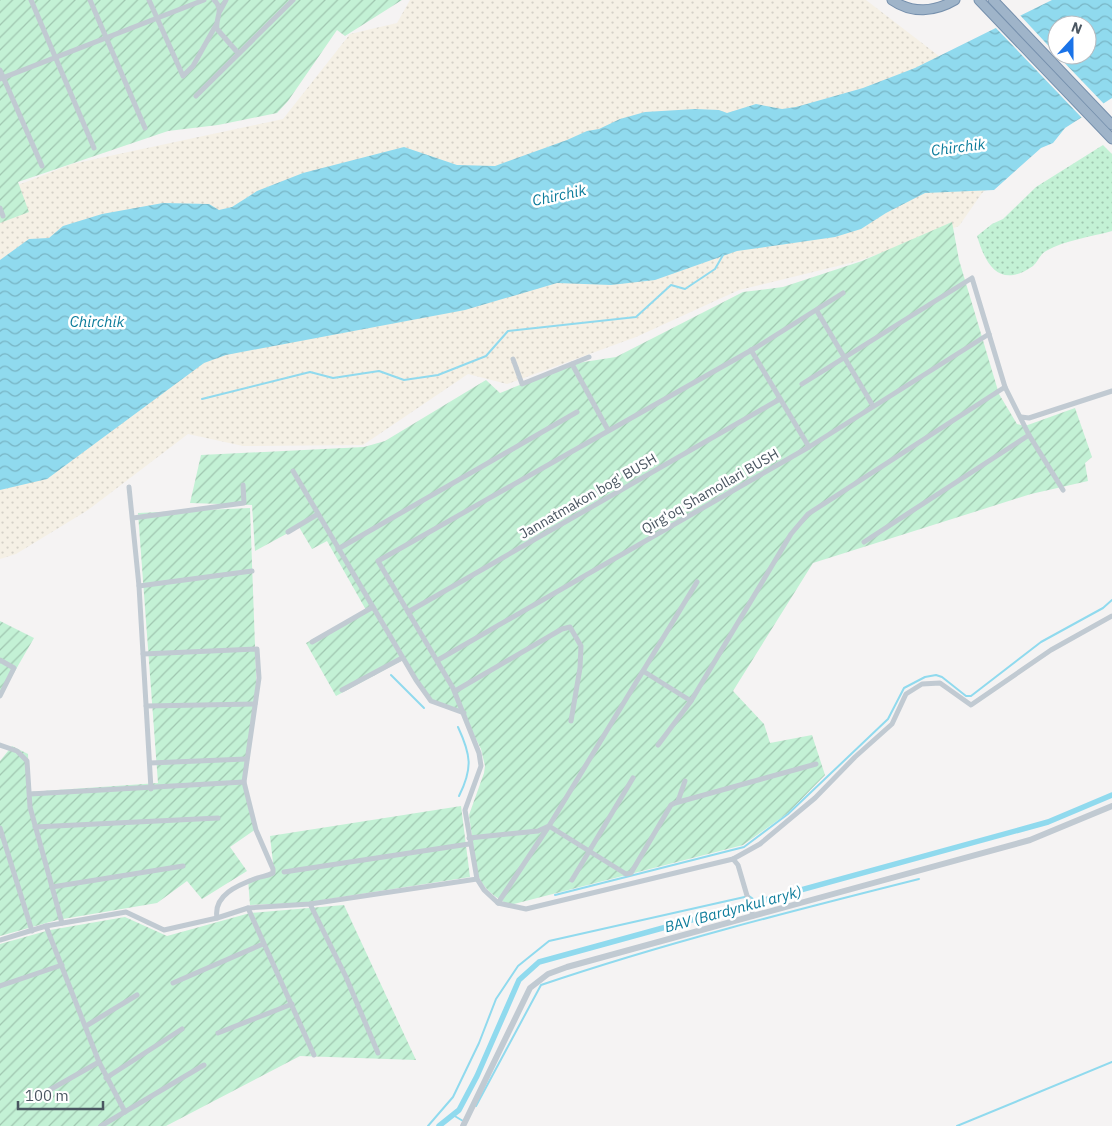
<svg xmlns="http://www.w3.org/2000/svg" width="1112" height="1126" font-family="'IBM Plex Sans',sans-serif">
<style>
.grass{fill:url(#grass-dots)}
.sand{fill:url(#sand-dots)}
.garden{fill:url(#garden-furrows)}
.water{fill:url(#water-waves);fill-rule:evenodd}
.pier{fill:#f5f3f3}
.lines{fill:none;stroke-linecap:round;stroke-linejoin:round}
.stream{stroke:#90daee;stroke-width:2}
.canal{stroke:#90daee;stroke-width:5.5}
.trunk-casing{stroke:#7690ad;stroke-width:11}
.minor{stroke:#c1cad2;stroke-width:5}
.tertiary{stroke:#c1cad2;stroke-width:6}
.trunk{stroke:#9fb4c9;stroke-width:9}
.labels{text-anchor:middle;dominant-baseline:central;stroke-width:5;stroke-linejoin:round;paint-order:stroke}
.street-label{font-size:14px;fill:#4a5661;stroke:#fff}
.water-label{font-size:15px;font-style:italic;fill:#0c7c9b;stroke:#fff}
</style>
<defs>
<pattern id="grass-dots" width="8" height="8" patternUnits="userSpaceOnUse" patternTransform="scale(1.25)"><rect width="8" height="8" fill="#c3f1d5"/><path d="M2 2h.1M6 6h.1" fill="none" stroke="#a0c6b0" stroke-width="1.8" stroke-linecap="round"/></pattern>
<pattern id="sand-dots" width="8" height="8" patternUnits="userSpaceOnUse" patternTransform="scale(1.25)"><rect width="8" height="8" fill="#f5f0e5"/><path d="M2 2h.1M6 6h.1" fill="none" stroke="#d4d0c7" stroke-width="1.8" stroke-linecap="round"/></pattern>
<pattern id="garden-furrows" width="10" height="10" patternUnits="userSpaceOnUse" patternTransform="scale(1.25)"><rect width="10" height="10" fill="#c3f1d5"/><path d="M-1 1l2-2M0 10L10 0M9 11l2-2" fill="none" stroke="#a0c6b0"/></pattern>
<pattern id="water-waves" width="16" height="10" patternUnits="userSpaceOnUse" patternTransform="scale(1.25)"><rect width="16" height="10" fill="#90daee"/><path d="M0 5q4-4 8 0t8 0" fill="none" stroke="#78b4c4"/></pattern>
</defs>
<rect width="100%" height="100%" fill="#f5f3f3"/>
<!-- grass -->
<path class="grass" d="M1103,145L1112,154V231C1091,237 1065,240 1046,251C1040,254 1038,262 1033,266C1000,289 986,266 977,236L992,224L1003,219L1036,187Z"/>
<!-- sand -->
<polygon class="sand" points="410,0 866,0 1043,136 982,193 959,226 858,261 739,290 636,337 507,384 468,374 363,445 243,446 188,434 88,510 16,554 0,559 0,192 72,164 283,119 350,34 397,23"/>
<!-- garden -->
<g class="garden">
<polygon points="0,0 402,0 345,36 337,30 288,101 277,113 218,125 168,131 18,182 29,212 0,223"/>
<path d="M952,222L959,260L999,394L1017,424L1025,426L1075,408L1092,457L1085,463L1088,481L1031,494L813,563L733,691L764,724L770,743L812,735L825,775L788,813L743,845L510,905C495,898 482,888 477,872L469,815L484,773L485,766L481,749L463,713L432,700L403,660L336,696L306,643L366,610L327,541L312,549L299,527L255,551L252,505L190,503L201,455L364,447L385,441L486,380L500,393L571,364L616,357L743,292L783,287L862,261Z"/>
<polygon points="250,508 257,701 244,780 256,829 230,847 247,871 202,899 187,881 157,903 57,920 0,936 0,761 12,746 28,754 29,792 158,783 138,513"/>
<polygon points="0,621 34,638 0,697"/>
<polygon points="461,806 470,877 303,903 250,905 248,879 274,872 270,836"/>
<polygon points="344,905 416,1060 300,1056 166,1126 0,1126 0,944 50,930 125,917 167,936 250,913"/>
</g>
<!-- water -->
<path class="water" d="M1052,0H1112V98L1065,128L1053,143L1041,148L994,190L925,193L886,213L861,229L835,237L737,251L655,280L611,285L557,283L465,310L226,355L204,363L47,479L0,490V260L29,239L49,238L63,226L102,214L163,203L209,204L219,210L232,207L257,191L303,173L404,147L457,165L495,166L567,140L587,131L599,129L620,119L645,112L695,109L719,110L727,113L756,104L782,109L796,107L863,88L915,68ZM1057,25H1087V55H1057Z"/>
<!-- pier -->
<polygon class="pier" points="1018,13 1057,55 1105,105 1083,119 993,25"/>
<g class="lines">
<!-- stream -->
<g class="stream">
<polyline points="202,399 310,372 333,378 379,371 404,380 438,375 486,356 508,331 636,317 671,285 685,289 715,269 723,255"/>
<polyline points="391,675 424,708"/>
<path d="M458,727C471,755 473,768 459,796"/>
<polyline points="555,895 744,847 788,814 888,719 904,688 925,677 936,675 942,677 966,696 971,696 1041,642 1103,608 1112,600"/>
<path d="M476,1106L541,985C665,943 792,911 919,879"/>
<polyline points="453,1115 463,1121"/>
<polyline points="428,1126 453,1097 479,1043 496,999 518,966 549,941 749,896 756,901"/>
<polyline points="957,1126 1112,1062"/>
</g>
<!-- canal -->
<polyline class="canal" points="439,1126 459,1110 477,1076 519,980 539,962 1048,822 1112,795"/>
<defs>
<g id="trunk">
<path d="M892,0C912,14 935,12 955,0"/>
<polyline points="979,0 1112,139"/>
<polyline points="993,0 1112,125"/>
</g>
</defs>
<!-- trunk casing -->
<use href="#trunk" class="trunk-casing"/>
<!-- minor -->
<g class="minor">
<polyline points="31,0 94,148"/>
<polyline points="90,0 145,128"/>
<polyline points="149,0 183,76 193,66 216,25"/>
<path d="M214,0C225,10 215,17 217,29L238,53"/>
<polyline points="220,11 226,0"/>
<polyline points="0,70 42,166"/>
<polyline points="0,79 204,0"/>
<polyline points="196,96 293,0"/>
<polyline points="0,208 3,216"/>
<polyline points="843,293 757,347 378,561 453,688 479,753 481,766 465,810 477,879 484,890 498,903 526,909 733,859 760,844 815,798 855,757 892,724 906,694 922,684 940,683 971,705 1051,650 1112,616"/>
<polyline points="817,311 873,406"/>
<polyline points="751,350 809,447"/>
<polyline points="513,359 522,384 589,357"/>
<polyline points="572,364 608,430"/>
<polyline points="802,384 972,278 1005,387 1029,435 1063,490"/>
<polyline points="1021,417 1029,418 1112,391"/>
<polyline points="293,471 416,680 431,701 464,713"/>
<polyline points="129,487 139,586 151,789"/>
<polyline points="133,518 244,503 243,485"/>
<polyline points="288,532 318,514"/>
<polyline points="864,542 1029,435"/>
<polyline points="338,549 577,412"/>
<polyline points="139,586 252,571"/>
<polyline points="408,612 780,399"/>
<polyline points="312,642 373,607"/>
<path d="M143,654L257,649L259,678L244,782L256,830L273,869V873C268,876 263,876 257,878C238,885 213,895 217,918"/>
<polyline points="0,660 14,668 0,696"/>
<polyline points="438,660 809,447 989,334"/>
<polyline points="643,671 691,701"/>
<polyline points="342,690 402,658"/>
<polyline points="455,691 562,629 570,627 581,646 580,668 571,721"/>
<polyline points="146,706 255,704"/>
<polyline points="0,745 17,751 27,761 30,807 62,923"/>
<polyline points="658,745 691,701 791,534 808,514 1005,387"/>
<polyline points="150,763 246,759"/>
<polyline points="30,794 244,782"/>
<polyline points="678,801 685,781"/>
<polyline points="35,827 218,818"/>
<polyline points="0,828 32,931"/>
<polyline points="469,838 538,831 549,826 626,874 631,873 671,805 675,803 816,764"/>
<polyline points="733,859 738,865 753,916"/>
<polyline points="284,872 469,844"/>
<polyline points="572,880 633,778"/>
<polyline points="52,887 183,866"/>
<polyline points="498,903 549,826 697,582"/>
<polyline points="310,904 346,977 378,1053"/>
<polyline points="248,908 314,1055"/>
<polyline points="46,926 99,1062 125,1112"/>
<polyline points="0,940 46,926 126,912 164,930 217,918 248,908 310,904 477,879"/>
<polyline points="173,983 263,944"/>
<polyline points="0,986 62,965"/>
<polyline points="86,1026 137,995"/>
<polyline points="218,1033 292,1004"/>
<polyline points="106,1078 182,1029"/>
<polyline points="30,1101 99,1062"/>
<polyline points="101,1126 204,1065"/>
</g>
<!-- tertiary -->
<polyline class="tertiary" points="463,1126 530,988 548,974 567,967 1030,840 1112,806"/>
<!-- trunk -->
<use href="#trunk" class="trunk"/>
</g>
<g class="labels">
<!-- street labels -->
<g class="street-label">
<text transform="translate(710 491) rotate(-30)">Qirg'oq Shamollari BUSH</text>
<text transform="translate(588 496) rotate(-30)">Jannatmakon bog' BUSH</text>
</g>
<!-- water labels -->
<g class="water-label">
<text transform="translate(958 147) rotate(-7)">Chirchik</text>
<text transform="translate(559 195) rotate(-12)">Chirchik</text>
<text x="97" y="321">Chirchik</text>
<text transform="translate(733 909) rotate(-15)">BAV (Bardynkul aryk)</text>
</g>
</g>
<!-- north arrow -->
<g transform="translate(1072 40) rotate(21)"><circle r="24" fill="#ffffff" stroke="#b7bbc0"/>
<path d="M0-4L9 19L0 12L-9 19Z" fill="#1a73e8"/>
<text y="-8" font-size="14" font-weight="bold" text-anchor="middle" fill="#4a5661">N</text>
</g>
<!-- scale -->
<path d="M18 1101v8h85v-8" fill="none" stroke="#4a5661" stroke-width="2.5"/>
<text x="25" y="1101" font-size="15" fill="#4a5661" stroke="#ffffff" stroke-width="4" paint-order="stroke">100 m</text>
</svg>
